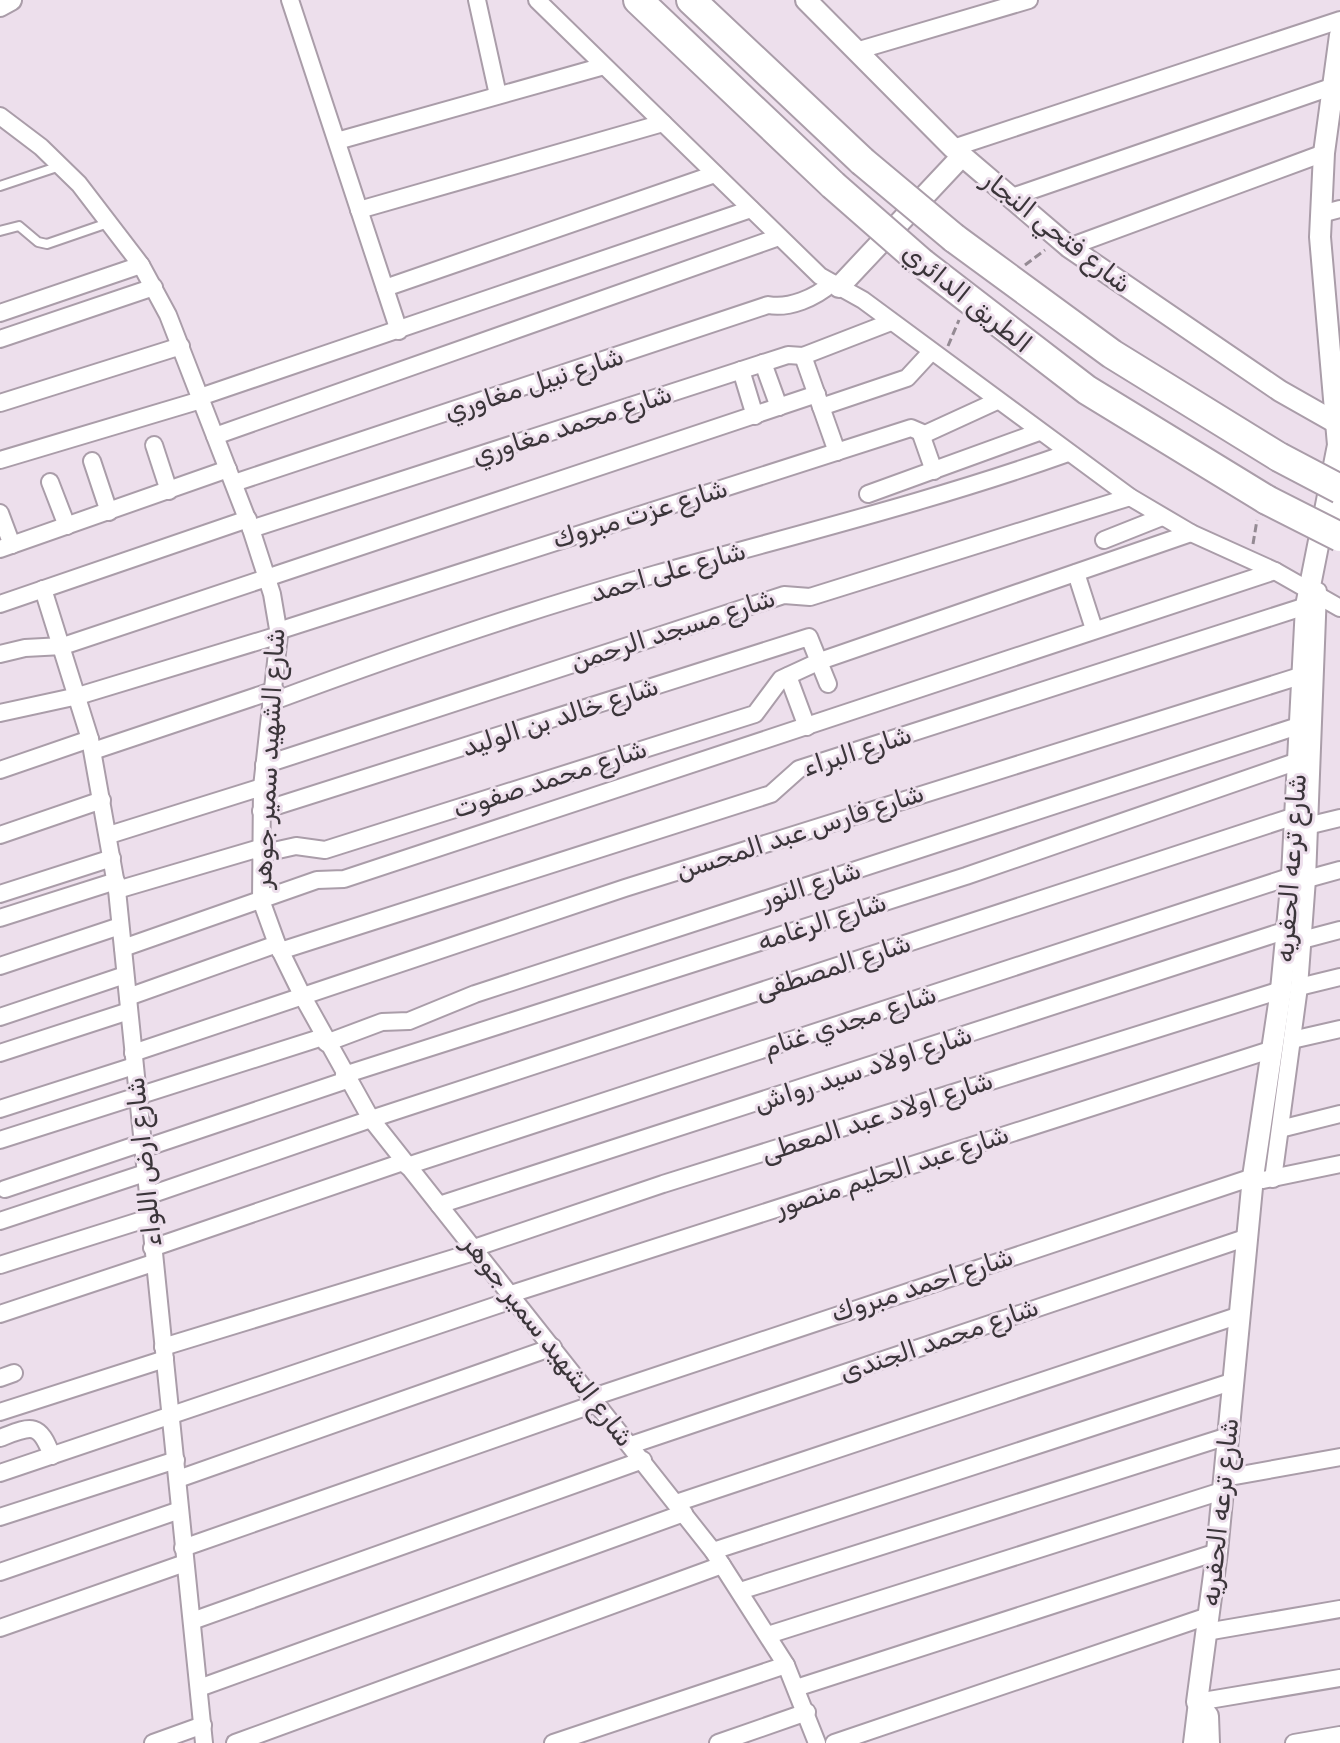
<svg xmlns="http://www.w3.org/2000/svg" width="1340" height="1743" font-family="Rubik,'Noto Naskh Arabic',sans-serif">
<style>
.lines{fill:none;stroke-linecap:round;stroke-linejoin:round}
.service-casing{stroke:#aa9da9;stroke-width:12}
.minor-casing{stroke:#aa9da9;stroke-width:20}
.tertiary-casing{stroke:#aa9da9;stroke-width:24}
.motorway-casing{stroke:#aa9da9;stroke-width:32}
.path{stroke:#948a93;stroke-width:3;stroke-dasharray:8 4;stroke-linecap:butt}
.service{stroke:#fff;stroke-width:8}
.minor{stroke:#fff;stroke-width:16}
.tertiary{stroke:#fff;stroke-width:20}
.motorway{stroke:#fff;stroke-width:28}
.motorway-bridge-casing{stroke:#aa9da9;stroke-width:32;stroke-linecap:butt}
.motorway-bridge{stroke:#fff;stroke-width:28}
.labels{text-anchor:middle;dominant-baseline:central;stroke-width:6;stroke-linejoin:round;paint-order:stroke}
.street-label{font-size:26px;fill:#3b353a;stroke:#eddfec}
</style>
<rect width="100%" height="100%" fill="#eddfec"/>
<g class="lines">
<defs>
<g id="service">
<polyline points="0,186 60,166"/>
<polyline points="0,231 19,226 38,242 47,244 108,223"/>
</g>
<g id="minor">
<polyline points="290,0 399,331"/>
<polyline points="477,0 498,95"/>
<polyline points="537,0 820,276 863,300 1130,497 1191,533 1275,571 1340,608"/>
<polyline points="856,51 1029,0"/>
<polyline points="0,116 41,147 79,184 141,265 168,315 251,529 272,594 279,635 262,787 261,900 277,944 303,997 371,1119 713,1551 786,1665 817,1743"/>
<polyline points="337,141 604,66"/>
<polyline points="953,148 1340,20"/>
<polyline points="1009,198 1334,86"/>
<polyline points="359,210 663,123"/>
<polyline points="1321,214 1340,209"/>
<polyline points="1069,247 1324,153"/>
<polyline points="385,288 715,174"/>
<polyline points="0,313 141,265"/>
<polyline points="0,339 154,287"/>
<polyline points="803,356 837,452"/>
<polyline points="763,363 779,407"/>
<polyline points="741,370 755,416"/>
<polyline points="200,397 751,209"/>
<polyline points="0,403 181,346"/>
<polyline points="821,407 907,378 931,352"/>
<polyline points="921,434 934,471"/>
<polyline points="215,436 779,237"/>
<polyline points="154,445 169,491"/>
<polyline points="0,460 201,400"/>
<polyline points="92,461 109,512"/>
<polyline points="50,482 67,526"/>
<path d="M234,483L768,305C789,309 815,298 832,283"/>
<polyline points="868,494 1039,432"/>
<polyline points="0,513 12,545"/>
<polyline points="251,529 788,355 803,356 891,322"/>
<polyline points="1330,537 1340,500"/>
<polyline points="1104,540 1162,517"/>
<polyline points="0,549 228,469"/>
<polyline points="1076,573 1094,629"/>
<polyline points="43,589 90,739 117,890 204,1743"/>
<polyline points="0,604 248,519"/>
<polyline points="278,631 911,428 925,434 997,401"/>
<polyline points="0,654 25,648 63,646 817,394"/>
<polyline points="788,676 807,727"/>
<path d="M271,702C397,655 526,611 656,574C794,535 933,501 1068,453"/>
<polyline points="0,713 78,696 279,635"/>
<polyline points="93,751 275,690"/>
<polyline points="264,765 784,595 810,597 1130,497"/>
<polyline points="0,770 90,739"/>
<polyline points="261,811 809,637 828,684"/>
<polyline points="1311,825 1340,818"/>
<polyline points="0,835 102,800"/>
<polyline points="109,835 262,787"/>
<polyline points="260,854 296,846 325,850 755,714 781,679 820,661 1191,533"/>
<polyline points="1307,879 1340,870"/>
<polyline points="117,890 260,848"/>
<polyline points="0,894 112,858"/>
<polyline points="0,918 116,881"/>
<polyline points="1302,940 1340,930"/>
<polyline points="123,948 317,880 344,879 1275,571"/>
<polyline points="280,951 771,794 799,769 1306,606"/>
<polyline points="0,966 120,926"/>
<polyline points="1299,987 1340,977"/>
<polyline points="128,997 277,944"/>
<polyline points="0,1017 125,975"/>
<polyline points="1292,1040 1340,1029"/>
<polyline points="326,1043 382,1022 409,1021 475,994 1298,726"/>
<polyline points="0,1053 129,1011"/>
<polyline points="133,1053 625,888 1300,676"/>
<polyline points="344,1075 966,876 1298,761"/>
<polyline points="0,1109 134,1066"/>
<polyline points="1280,1129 1340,1114"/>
<polyline points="0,1140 323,1037"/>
<polyline points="142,1149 347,1080"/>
<polyline points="407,1166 1292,876"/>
<polyline points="1273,1179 1299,987 1307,879 1318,591"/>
<polyline points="1263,1180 1340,1164"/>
<polyline points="5,1189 142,1143"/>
<polyline points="147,1196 371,1119 1295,816"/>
<polyline points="439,1205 1287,930"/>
<polyline points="0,1221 145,1173"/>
<polyline points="152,1248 403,1162"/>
<polyline points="474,1248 663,1184 1281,990"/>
<polyline points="0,1265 149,1218"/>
<polyline points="511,1294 1273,1049"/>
<polyline points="0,1314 153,1263"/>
<polyline points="163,1347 477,1251"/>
<polyline points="0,1378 14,1373"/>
<polyline points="593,1397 1253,1177"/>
<polyline points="0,1412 165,1359"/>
<path d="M0,1438C31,1426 39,1421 52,1456"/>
<polyline points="631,1445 1248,1237"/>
<polyline points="0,1473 515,1299"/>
<polyline points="1224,1478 1340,1457"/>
<polyline points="178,1479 553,1347"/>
<polyline points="676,1503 1240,1315"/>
<polyline points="0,1517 176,1460"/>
<polyline points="183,1548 597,1403"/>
<polyline points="713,1551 1234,1381"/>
<polyline points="0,1572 180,1510"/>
<polyline points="740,1591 1228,1436"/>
<polyline points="192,1621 643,1460"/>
<polyline points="0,1628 185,1563"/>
<polyline points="1206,1632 1340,1609"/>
<polyline points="768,1635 1222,1491"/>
<polyline points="199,1688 684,1513"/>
<polyline points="796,1688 1217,1552"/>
<polyline points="153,1743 203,1725"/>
<polyline points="235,1743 722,1565"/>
<polyline points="553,1743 786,1665"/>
<polyline points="718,1743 807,1712"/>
<polyline points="834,1743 1208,1616"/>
<polyline points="1192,1743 1197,1702 1340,1678"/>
<polyline points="1294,1743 1340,1735"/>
</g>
<g id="tertiary">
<polyline points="806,0 953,148 1069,247 1280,391 1340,425"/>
<polyline points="0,6 11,0"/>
<polyline points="839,287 962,156"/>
<polyline points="1209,1743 1208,1716 1197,1702 1217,1552 1253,1177 1281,990 1292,876 1306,606 1338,445 1320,237 1324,153 1340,35"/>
</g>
<g id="motorway">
<polyline points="638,0 833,185"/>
<polyline points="691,0 862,161"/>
<polyline points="954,238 1112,354 1279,457"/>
<polyline points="922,263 1087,390 1267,500"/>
</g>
</defs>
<!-- service casing -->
<use href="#service" class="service-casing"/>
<!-- minor casing -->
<use href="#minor" class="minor-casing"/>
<!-- tertiary casing -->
<use href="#tertiary" class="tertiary-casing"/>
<!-- motorway casing -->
<use href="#motorway" class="motorway-casing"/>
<!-- path -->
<g class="path">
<polyline points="1025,265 1045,250"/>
<polyline points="948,346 959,320"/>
<polyline points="1253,544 1257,520"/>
</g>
<!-- service -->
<use href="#service" class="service"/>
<!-- minor -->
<use href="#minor" class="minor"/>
<!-- tertiary -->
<use href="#tertiary" class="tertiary"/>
<!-- motorway -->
<use href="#motorway" class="motorway"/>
<defs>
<g id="motorway-bridge">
<polyline points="862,161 954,238"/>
<polyline points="833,185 922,263"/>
<polyline points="1279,457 1340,489"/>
<polyline points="1267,500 1340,537"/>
</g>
</defs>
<!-- motorway-bridge casing -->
<use href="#motorway-bridge" class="motorway-bridge-casing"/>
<!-- motorway-bridge -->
<use href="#motorway-bridge" class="motorway-bridge"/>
</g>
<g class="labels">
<!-- street labels -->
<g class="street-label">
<text transform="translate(1057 232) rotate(38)">شارع فتحي النجار</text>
<text transform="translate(967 298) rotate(39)">الطريق الدائري</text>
<text transform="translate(534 384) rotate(-18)">شارع نبيل مغاوري</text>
<text transform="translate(572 425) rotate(-18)">شارع محمد مغاوري</text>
<text transform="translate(640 514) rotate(-17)">شارع عزت مبروك</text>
<text transform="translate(668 572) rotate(-16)">شارع على احمد</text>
<text transform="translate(673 630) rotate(-18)">شارع مسجد الرحمن</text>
<text transform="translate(560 717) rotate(-18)">شارع خالد بن الوليد</text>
<text transform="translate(857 751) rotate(-18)">شارع البراء</text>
<text transform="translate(269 758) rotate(-87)">شارع الشهيد سمير جوهر</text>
<text transform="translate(550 779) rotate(-18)">شارع محمد صفوت</text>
<text transform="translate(800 832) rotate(-18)">شارع فارس عبد المحسن</text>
<text transform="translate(1291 868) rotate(-86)">شارع ترعه الحفريه</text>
<text transform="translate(811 885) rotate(-18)">شارع النور</text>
<text transform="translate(822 922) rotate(-18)">شارع الرغامه</text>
<text transform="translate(833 967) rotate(-18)">شارع المصطفى</text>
<text transform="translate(850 1021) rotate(-18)">شارع مجدي غنام</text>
<text transform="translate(863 1069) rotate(-18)">شارع اولاد سيد رواش</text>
<text transform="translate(877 1117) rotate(-18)">شارع اولاد عبد المعطى</text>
<text transform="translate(144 1162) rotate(-96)">شارع ارض اللواء</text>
<text transform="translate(892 1171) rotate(-18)">شارع عبد الحليم منصور</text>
<text transform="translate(922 1285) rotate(-18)">شارع احمد مبروك</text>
<text transform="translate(939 1340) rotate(-19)">شارع محمد الجندى</text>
<text transform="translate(548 1341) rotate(52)">شارع الشهيد سمير جوهر</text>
<text transform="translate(1220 1512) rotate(-84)">شارع ترعه الحفريه</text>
</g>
</g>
</svg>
